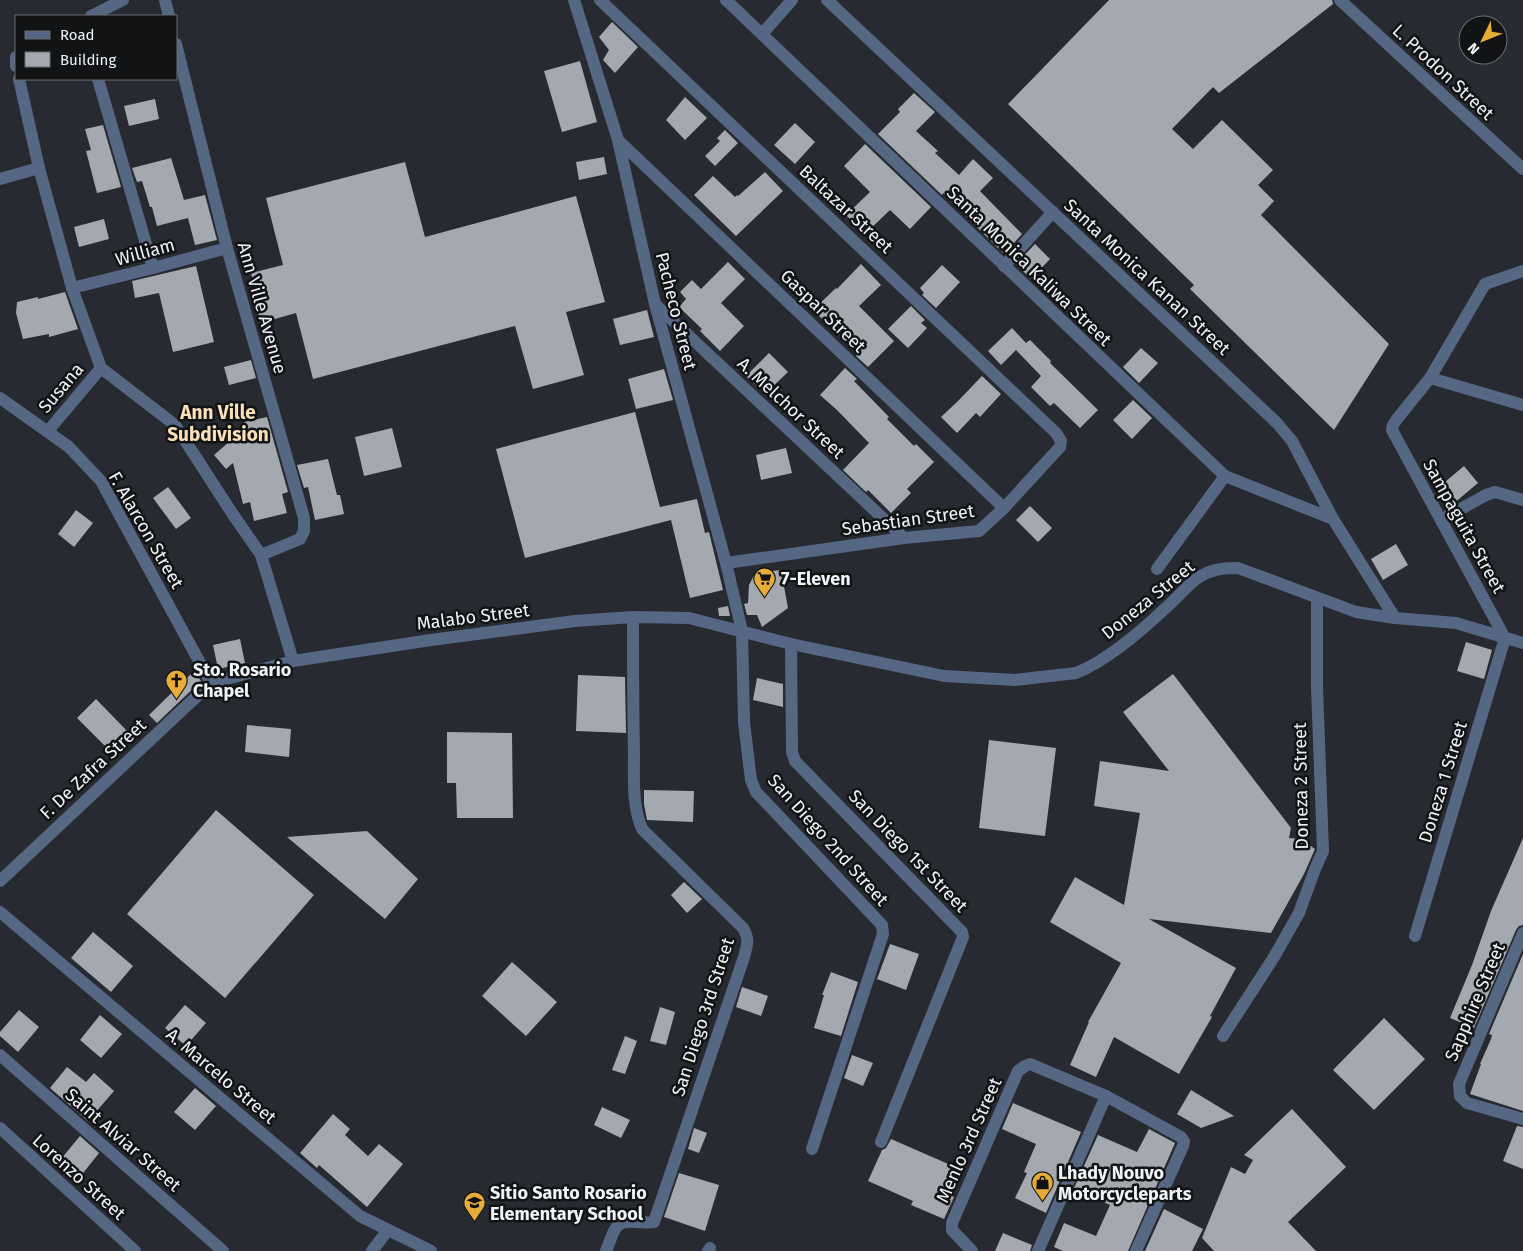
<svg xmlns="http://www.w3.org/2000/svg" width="1523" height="1251" font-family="'Fira Sans',sans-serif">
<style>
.building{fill:#a4a8af}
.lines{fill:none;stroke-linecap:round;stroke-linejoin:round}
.minor{stroke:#556783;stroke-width:12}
.tertiary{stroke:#556783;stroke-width:12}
.labels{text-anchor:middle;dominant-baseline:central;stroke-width:5;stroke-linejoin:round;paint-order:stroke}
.street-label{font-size:18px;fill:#f0f3f6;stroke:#111315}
.poi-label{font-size:18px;font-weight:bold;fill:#f0f3f6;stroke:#111315;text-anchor:start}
.neighbourhood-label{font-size:19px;font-weight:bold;fill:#fae0b8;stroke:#111315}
</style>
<rect width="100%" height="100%" fill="#272a30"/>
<!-- building -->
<g class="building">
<polygon points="1109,0 1332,0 1333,4 1219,93 1213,87 1172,129 1193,149 1222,120 1273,170 1258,185 1274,201 1261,215 1389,344 1334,430 1190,289 1194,285 1008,104"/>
<polygon points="612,22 638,47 615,73 603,60 609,50 599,37"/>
<polygon points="580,61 597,122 562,132 544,71"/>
<polygon points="914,93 935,112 916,131 938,151 935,153 959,175 973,159 993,178 980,191 1022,234 1005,253 1003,253 943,193 942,195 878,134 900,112 898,109"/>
<polygon points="685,97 707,118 685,140 666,120"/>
<polygon points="155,99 159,119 129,126 124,106"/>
<polygon points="795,123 815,142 795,164 774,145"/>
<polygon points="103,125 121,187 97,193 86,151 91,150 85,129"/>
<polygon points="725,130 738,143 715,166 705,156 720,141 717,138"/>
<polygon points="865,144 931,207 910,229 890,210 865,234 846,215 870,192 844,166"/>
<polygon points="604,157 607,174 579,180 576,162"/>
<polygon points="171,158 184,200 205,195 217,240 195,245 188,218 157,226 152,207 150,207 142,181 137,182 132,168"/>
<polygon points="405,162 425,237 576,196 605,302 566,312 584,375 533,389 515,326 313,379 296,313 261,323 253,296 257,295 251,273 283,265 266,198"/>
<polygon points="765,172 783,191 736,236 694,195 713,176 735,197 737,195 738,196"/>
<polygon points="104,219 109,239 79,247 74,227"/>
<polygon points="1035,244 1050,259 1031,279 1016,264"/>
<polygon points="728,262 745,279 721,303 744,326 720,351 700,331 702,329 679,307 686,299 680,292 692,280 701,289"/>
<polygon points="861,264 881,285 859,306 894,341 868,367 856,356 858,353 813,310 836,288 837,289"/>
<polygon points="942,265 960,282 936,308 922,295 924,293 920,288"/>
<polygon points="196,266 214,342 173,352 159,293 135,298 132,281"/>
<polygon points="65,292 78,329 49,337 49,334 23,339 16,313 17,302 38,297 38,299"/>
<polygon points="911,306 925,320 921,323 927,328 908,348 888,329"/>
<polygon points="647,310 654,337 620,345 613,319"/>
<polygon points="1012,328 1026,343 1030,340 1051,361 1050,363 1098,410 1080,428 1054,403 1050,406 1031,387 1041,376 1016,350 1001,365 988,351"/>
<polygon points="1141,348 1158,363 1139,383 1123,367"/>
<polygon points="769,353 788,372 765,394 746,376"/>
<polygon points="251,360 256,378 229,385 224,367"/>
<polygon points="845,368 857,379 854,381 889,417 887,419 914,446 916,444 934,462 907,489 911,493 891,513 868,490 866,492 843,470 869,443 837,410 820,395"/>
<polygon points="664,369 673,400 636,409 628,379"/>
<polygon points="982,376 1001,394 980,417 976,413 957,433 941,417 958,401"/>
<polygon points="1133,400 1152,418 1132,439 1113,420"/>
<polygon points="635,412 660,507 697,499 705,533 709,532 723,590 690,598 671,520 525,558 496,449"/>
<polygon points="267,417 288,492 282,494 287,513 254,521 250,502 243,504 233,463 226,469 214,455 245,428 244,422"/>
<polygon points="392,428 402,467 364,476 355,437"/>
<polygon points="786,448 792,473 761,480 756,455"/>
<polygon points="328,459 337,495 340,495 344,514 315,520 308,487 304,488 297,465"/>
<polygon points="1464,466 1478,483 1453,504 1439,487"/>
<polygon points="168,487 191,518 176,529 153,498"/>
<polygon points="1030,506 1052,528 1038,542 1016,520"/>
<polygon points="76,510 93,523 74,547 58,534"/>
<polygon points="1396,544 1408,565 1383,580 1371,559"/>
<polygon points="781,570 788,608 762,627 757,615 747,615 744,604 748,603 749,585 755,573"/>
<polygon points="728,606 730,616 719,616 718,608"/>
<polygon points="240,639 245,663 218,669 213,645"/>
<polygon points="1466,642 1492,650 1484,679 1457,671"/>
<polygon points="194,671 201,681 157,723 149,715"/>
<polygon points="1173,674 1291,828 1289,838 1301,839 1315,849 1304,874 1271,933 1149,919 1236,968 1210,1016 1212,1017 1179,1074 1114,1037 1096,1077 1070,1065 1089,1022 1088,1022 1121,963 1050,922 1075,877 1124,905 1140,813 1094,806 1100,761 1169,771 1123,712"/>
<polygon points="578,675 625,677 626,733 576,731"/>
<polygon points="757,678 783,684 783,707 753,700"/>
<polygon points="96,699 131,735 113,754 77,718"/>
<polygon points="247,725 291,729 289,757 245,752"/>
<polygon points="447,732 512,733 513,818 457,818 456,783 447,783"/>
<polygon points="989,740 1056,748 1045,836 979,828"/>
<polygon points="644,790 694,791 693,822 647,820 644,804"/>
<polygon points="216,810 314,895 225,998 127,914"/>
<polygon points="367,831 418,879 385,919 287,837"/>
<polygon points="1523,838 1523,925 1519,926 1516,930 1474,1028 1450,1018 1472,965 1491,911"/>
<polygon points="684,882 702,899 687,913 671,895"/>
<polygon points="93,932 133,966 111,992 71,958"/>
<polygon points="890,944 919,954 906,990 877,979"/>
<polygon points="1523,954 1523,1111 1470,1094 1481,1064 1480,1064 1491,1039 1492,1035 1489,1034"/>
<polygon points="512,962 557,1002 526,1036 482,996"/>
<polygon points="831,972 858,982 841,1036 814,1028 824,995 822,995"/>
<polygon points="742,987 768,996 761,1016 736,1007"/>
<polygon points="185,1005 206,1023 186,1046 165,1028"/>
<polygon points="660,1007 675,1012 666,1045 650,1041"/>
<polygon points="19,1010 39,1027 18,1052 0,1036 0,1032"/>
<polygon points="100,1015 122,1034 101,1058 80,1040"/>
<polygon points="1384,1018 1425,1059 1374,1110 1333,1070"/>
<polygon points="625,1036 637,1041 625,1074 612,1070"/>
<polygon points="852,1055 873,1063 863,1086 844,1078"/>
<polygon points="67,1067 86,1082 94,1073 114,1091 88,1121 50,1088"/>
<polygon points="195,1088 216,1106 195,1130 174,1112"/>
<polygon points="1191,1090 1234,1116 1201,1128 1177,1114"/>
<polygon points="1013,1103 1081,1132 1046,1213 1015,1198 1027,1173 1024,1172 1036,1144 1002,1129"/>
<polygon points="602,1107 630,1120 621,1138 594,1125"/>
<polygon points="1292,1109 1346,1167 1288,1222 1316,1251 1214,1251 1202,1238 1231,1167 1245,1174 1253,1160 1244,1155"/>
<polygon points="333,1114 350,1129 345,1135 368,1156 379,1144 403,1164 367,1207 319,1165 317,1168 300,1153"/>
<polygon points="1517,1126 1523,1127 1523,1169 1503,1161"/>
<polygon points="694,1128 707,1133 699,1153 688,1149"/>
<polygon points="1149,1129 1175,1143 1128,1251 1063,1251 1054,1247 1064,1223 1096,1236 1110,1205 1074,1188 1098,1135 1137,1152"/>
<polygon points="80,1136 99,1153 76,1182 56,1165"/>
<polygon points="891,1139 962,1170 950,1195 954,1197 944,1219 911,1205 913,1201 868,1181 882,1150 886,1148"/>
<polygon points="679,1173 719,1185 705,1231 664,1217"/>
<polygon points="1164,1209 1203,1229 1192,1251 1145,1251"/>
<polygon points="1003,1233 1032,1245 1030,1251 995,1251"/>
</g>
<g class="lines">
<!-- minor -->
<g class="minor">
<polyline points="165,0 169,16"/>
<polyline points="600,0 1056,433 1061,441 1060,447 1004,508 979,531 904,538 726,563"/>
<polyline points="726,0 1225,476 1333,519"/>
<polyline points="827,0 1277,423 1292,441 1333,519 1395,618"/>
<polyline points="1340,0 1523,169"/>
<polyline points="91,16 123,0"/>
<polyline points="762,34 792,0"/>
<polyline points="176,44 227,248 304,518 304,531 300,539 261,555"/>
<polyline points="16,57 16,66"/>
<polyline points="19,79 39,168 72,288 101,368 175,425 232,513 261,555 293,661"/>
<polyline points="98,79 153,268"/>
<polyline points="618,140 1004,508"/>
<polyline points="0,179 39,168"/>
<polyline points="1004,266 1053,212"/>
<polyline points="72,288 153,268 227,248"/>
<polyline points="655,304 904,538"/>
<polyline points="1430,378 1523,405"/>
<polyline points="48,431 101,368"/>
<polyline points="1441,520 1486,495 1495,492 1523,500"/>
<polyline points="1157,569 1225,476"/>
<polyline points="742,631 744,722 751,780 756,792 882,925 883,934 812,1149"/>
<polyline points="791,644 792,752 795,761 962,932 963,937 881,1142"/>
<polyline points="1523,933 1459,1084 1460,1096 1467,1103 1523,1119"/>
<polyline points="1415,936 1505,638 1392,430 1393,425 1397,419 1430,378 1485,284 1523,271"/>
<polyline points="1223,1036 1274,957 1299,913 1315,869 1323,851 1317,687 1317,598"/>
<polyline points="0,1055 223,1251"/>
<polyline points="0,1128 135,1251"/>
<polyline points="372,1251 388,1230"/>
<path d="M606,1251C615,1231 612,1220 637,1222C643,1222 648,1223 654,1222L744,957C747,945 750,940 743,928L642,829C632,805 634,779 634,753C633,707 633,662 633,617"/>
<polyline points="708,1251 710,1248"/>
<polyline points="972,1251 952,1230 952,1223 1018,1071 1025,1066 1030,1064 1106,1096 1181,1137 1184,1141 1183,1146 1136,1251"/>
<polyline points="1038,1251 1106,1096"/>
</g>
<!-- tertiary -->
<g class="tertiary">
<polyline points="574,0 618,140 655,304 726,563 742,631"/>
<polyline points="0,398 69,447 101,481 211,683"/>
<path d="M0,881L211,683L293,661L431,640L575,621L633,617L689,618L791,644L944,676L1015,680L1076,673C1109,660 1146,627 1172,602C1181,594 1190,582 1201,576C1213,569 1224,568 1238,568L1356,612L1395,618L1456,623L1523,643"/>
<polyline points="0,912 360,1216 431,1251"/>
</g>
</g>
<!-- icons -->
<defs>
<symbol id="supermarket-pin" viewBox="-11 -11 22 30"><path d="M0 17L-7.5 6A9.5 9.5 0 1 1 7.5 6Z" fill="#e7ac37" stroke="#111315"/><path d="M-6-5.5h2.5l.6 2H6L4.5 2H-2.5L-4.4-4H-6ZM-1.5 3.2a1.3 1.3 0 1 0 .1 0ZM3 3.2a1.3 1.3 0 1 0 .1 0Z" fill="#111"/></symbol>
<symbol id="church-pin" viewBox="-11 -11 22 30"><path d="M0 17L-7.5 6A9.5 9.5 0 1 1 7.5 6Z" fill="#e7ac37" stroke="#111315"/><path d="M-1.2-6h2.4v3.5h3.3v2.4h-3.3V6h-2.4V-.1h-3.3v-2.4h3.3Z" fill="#111"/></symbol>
<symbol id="shop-pin" viewBox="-11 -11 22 30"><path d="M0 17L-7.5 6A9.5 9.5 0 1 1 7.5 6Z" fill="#e7ac37" stroke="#111315"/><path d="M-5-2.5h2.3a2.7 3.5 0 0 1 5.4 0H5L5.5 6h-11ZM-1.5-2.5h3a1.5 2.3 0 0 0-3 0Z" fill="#111"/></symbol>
<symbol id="school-pin" viewBox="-11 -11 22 30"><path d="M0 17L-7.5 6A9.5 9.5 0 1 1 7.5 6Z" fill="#e7ac37" stroke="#111315"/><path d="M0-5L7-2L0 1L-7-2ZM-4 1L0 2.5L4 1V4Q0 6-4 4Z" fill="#111"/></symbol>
</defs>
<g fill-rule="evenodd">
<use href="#supermarket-pin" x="752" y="566" width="25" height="34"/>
<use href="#church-pin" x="164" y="668" width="25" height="34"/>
<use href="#shop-pin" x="1030" y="1170" width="25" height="34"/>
<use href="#school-pin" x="462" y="1190" width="25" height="34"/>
</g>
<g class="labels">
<!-- street labels -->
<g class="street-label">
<text transform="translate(1443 72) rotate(43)">L. Prodon Street</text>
<text transform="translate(846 209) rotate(43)">Baltazar Street</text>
<text transform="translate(145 252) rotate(-15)">William</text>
<text transform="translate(1029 266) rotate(44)">Santa Monica Kaliwa Street</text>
<text transform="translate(1147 277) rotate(43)">Santa Monica Kanan Street</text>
<text transform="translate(262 308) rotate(74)">Ann Ville Avenue</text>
<text transform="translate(676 311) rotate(76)">Pacheco Street</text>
<text transform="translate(823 311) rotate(44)">Gaspar Street</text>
<text transform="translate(61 388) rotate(-50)">Susana</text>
<text transform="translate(791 408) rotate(43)">A. Melchor Street</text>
<text transform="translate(908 520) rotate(-8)">Sebastian Street</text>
<text transform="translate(1464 526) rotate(61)">Sampaguita Street</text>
<text transform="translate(146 530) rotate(60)">F. Alarcon Street</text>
<text transform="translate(1148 600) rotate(-39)">Doneza Street</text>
<text transform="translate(473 617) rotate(-7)">Malabo Street</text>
<text transform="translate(93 769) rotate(-43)">F. De Zafra Street</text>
<text transform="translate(1443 782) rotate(-73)">Doneza 1 Street</text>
<text transform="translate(1301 786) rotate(-91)">Doneza 2 Street</text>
<text transform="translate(828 840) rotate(48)">San Diego 2nd Street</text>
<text transform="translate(908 851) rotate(46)">San Diego 1st Street</text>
<text transform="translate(1475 1002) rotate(-67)">Sapphire Street</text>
<text transform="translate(703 1017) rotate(-72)">San Diego 3rd Street</text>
<text transform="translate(221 1076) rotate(40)">A. Marcelo Street</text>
<text transform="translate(123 1140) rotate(41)">Saint Alviar Street</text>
<text transform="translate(969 1140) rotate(-66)">Menlo 3rd Street</text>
<text transform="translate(79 1177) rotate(42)">Lorenzo Street</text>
</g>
<!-- poi labels -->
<g class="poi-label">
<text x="781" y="579">7-Eleven</text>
<text x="193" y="670">Sto. Rosario<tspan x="193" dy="21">Chapel</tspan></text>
<text x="1058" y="1173">Lhady Nouvo<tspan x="1058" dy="21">Motorcycleparts</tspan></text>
<text x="490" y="1193">Sitio Santo Rosario<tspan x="490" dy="21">Elementary School</tspan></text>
</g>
<!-- neighbourhood labels -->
<g class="neighbourhood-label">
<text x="218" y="412">Ann Ville<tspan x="218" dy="22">Subdivision</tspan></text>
</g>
</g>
<!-- legend -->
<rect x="15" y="15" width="162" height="65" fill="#111315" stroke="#6a6d6f"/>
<rect x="25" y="31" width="25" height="8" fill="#556783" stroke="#6a6d6f"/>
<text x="60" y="40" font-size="15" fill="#f0f3f6">Road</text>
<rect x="25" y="52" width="25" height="15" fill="#a4a8af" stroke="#6a6d6f"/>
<text x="60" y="65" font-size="15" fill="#f0f3f6">Building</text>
<!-- north arrow -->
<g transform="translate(1483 40) rotate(227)"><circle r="24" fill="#111315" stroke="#6a6d6f"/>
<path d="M0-4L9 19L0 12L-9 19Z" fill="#e7ac37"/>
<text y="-8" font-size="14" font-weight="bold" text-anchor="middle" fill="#f0f3f6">N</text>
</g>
</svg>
